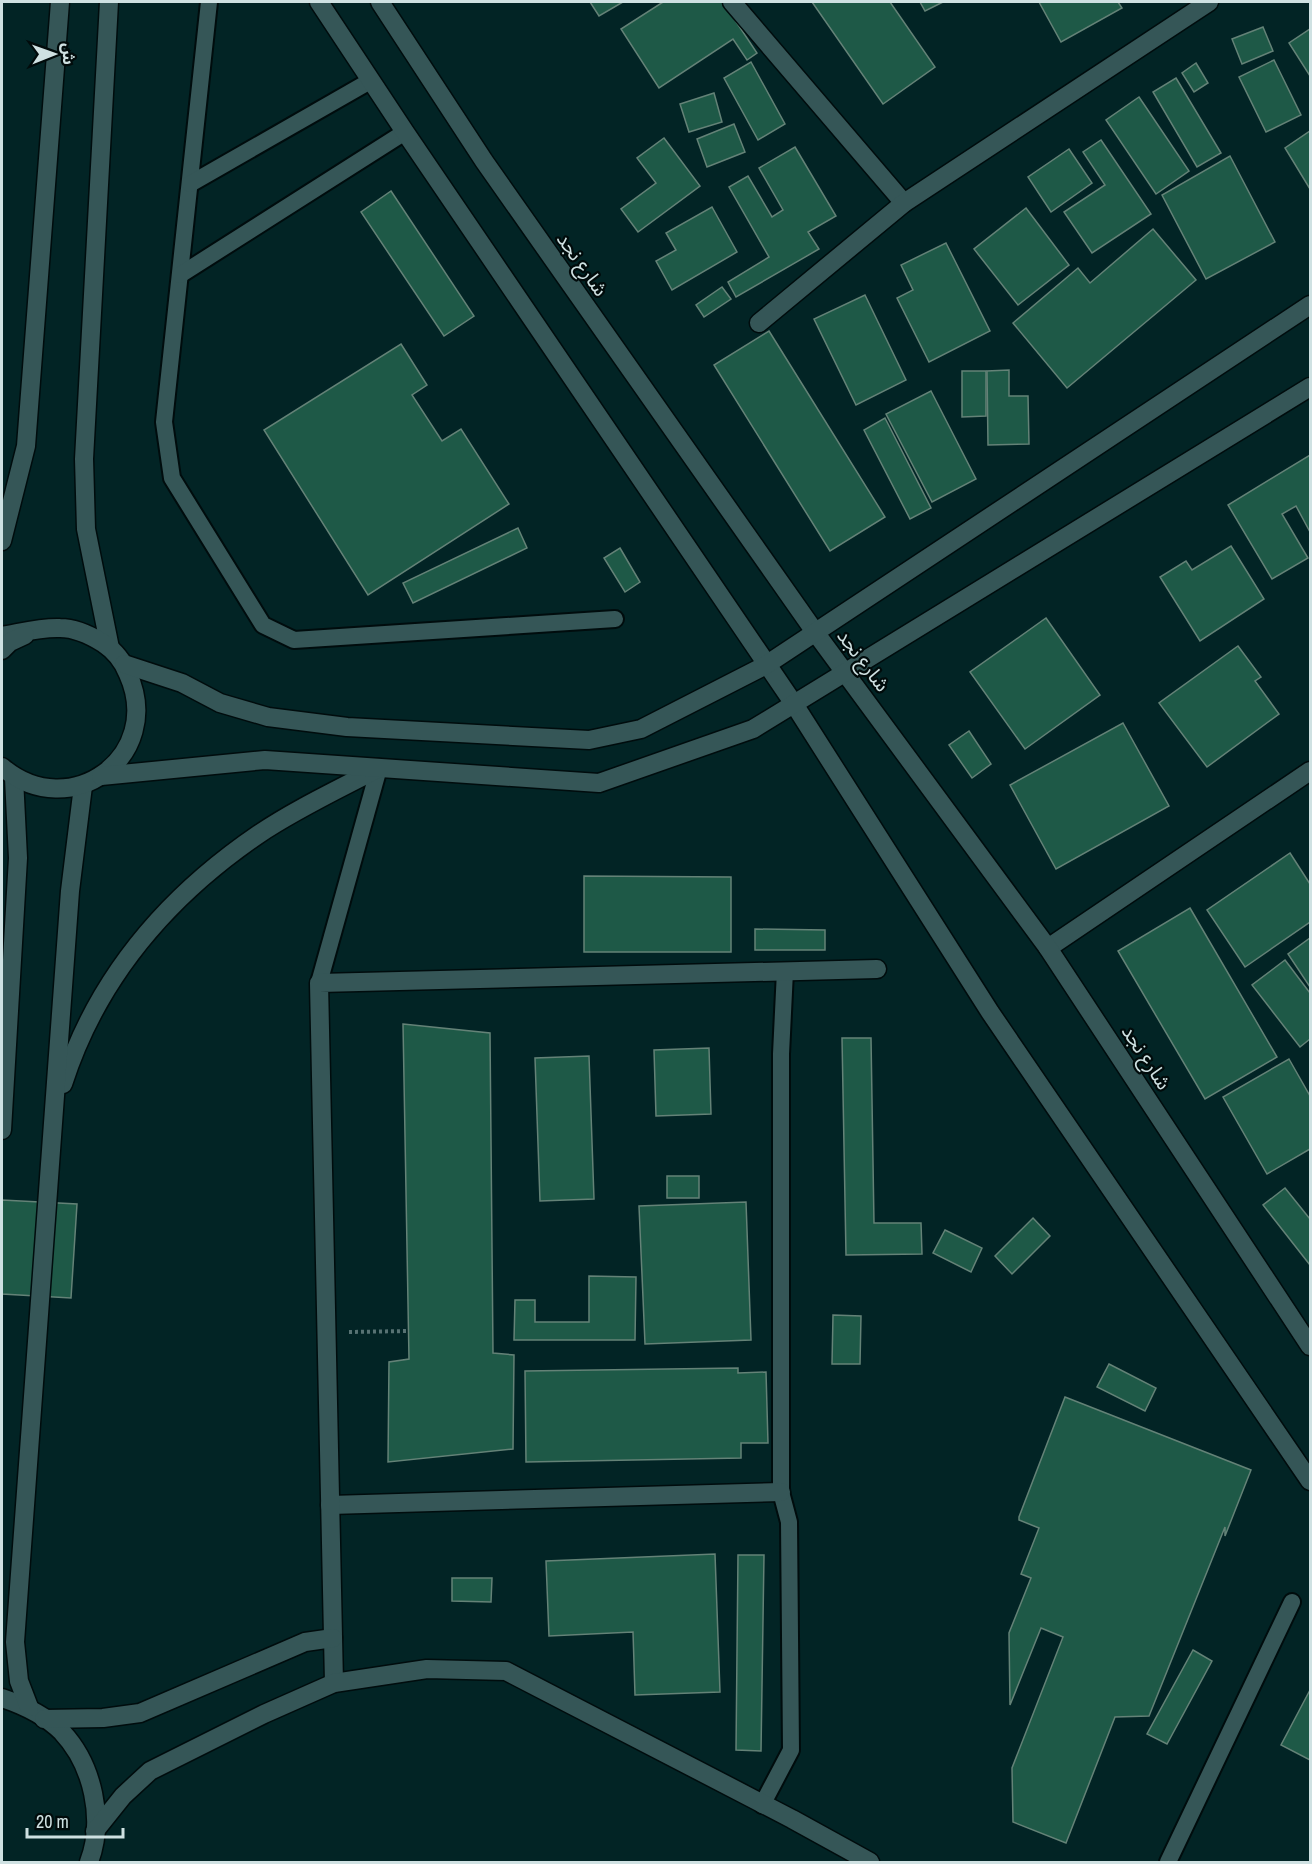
<svg xmlns="http://www.w3.org/2000/svg" width="1312" height="1864" font-family="'Archivo Narrow','Noto Sans Arabic',sans-serif">
<style>
.building{fill:#1e5947;stroke:#648277;stroke-width:1.5}
.lines{fill:none;stroke-linecap:round;stroke-linejoin:round}
.service-casing{stroke:#000c0d;stroke-width:20}
.minor-casing{stroke:#000c0d;stroke-width:21}
.tertiary-casing{stroke:#000c0d;stroke-width:21}
.path{stroke:#577273;stroke-width:4;stroke-dasharray:3 3;stroke-linecap:butt}
.service{stroke:#355657;stroke-width:16}
.minor{stroke:#355657;stroke-width:18}
.tertiary{stroke:#355657;stroke-width:18}
.labels{text-anchor:middle;dominant-baseline:central;stroke-width:4.5;stroke-linejoin:round;paint-order:stroke}
.street-label{font-size:20px;fill:#cfe1e2;stroke:#010b0b}
</style>
<rect width="100%" height="100%" fill="#022425"/>
<!-- building -->
<g class="building">
<polygon points="590,2 623,2 599,16"/>
<polygon points="663,2 723,2 757,53 747,60 733,39 659,88 621,29"/>
<polygon points="812,2 890,2 935,67 883,104"/>
<polygon points="920,2 943,2 925,11"/>
<polygon points="1039,2 1118,2 1122,8 1061,42"/>
<polygon points="1263,27 1273,51 1242,64 1232,39"/>
<polygon points="1310,29 1310,76 1289,43"/>
<polygon points="1274,60 1301,115 1266,132 1239,77"/>
<polygon points="751,62 785,124 758,140 724,78"/>
<polygon points="1196,63 1208,83 1194,92 1182,73"/>
<polygon points="1176,78 1221,153 1197,167 1153,92"/>
<polygon points="714,93 722,122 689,132 680,104"/>
<polygon points="1139,97 1189,171 1156,194 1106,120"/>
<polygon points="734,124 745,152 707,167 697,139"/>
<polygon points="1310,131 1310,189 1285,148"/>
<polygon points="664,138 700,186 638,232 621,209 656,183 637,158"/>
<polygon points="1101,140 1151,214 1092,253 1064,212 1105,185 1083,152"/>
<polygon points="795,147 836,216 808,232 819,249 736,297 728,282 769,257 729,187 748,176 772,217 783,210 759,168"/>
<polygon points="1069,149 1092,183 1051,212 1028,177"/>
<polygon points="1230,156 1275,242 1206,279 1162,195"/>
<polygon points="391,191 474,316 444,336 361,212"/>
<polygon points="712,207 737,252 672,290 656,261 676,250 666,233"/>
<polygon points="1026,208 1069,265 1018,305 974,249"/>
<polygon points="1153,229 1196,280 1067,388 1013,323 1078,268 1090,283"/>
<polygon points="946,243 990,331 929,362 897,298 913,290 901,265"/>
<polygon points="722,287 731,299 704,317 696,305"/>
<polygon points="865,295 906,380 856,405 814,319"/>
<polygon points="769,331 885,517 830,551 714,365"/>
<polygon points="401,344 427,385 412,395 442,441 461,429 509,504 368,595 264,430"/>
<polygon points="1009,370 1009,396 1028,396 1029,444 988,445 987,371"/>
<polygon points="962,371 986,371 986,416 962,417"/>
<polygon points="931,391 976,479 932,502 886,414"/>
<polygon points="885,418 931,508 910,519 864,430"/>
<polygon points="1310,455 1310,532 1296,506 1282,514 1308,558 1272,579 1228,505"/>
<polygon points="518,528 527,548 413,603 403,583"/>
<polygon points="1231,546 1264,599 1200,641 1160,577 1186,561 1192,570"/>
<polygon points="620,548 640,582 625,592 604,558"/>
<polygon points="1046,618 1100,695 1025,749 970,672"/>
<polygon points="1238,646 1261,677 1255,681 1279,714 1207,767 1159,703"/>
<polygon points="1123,723 1169,806 1056,869 1010,785"/>
<polygon points="969,731 991,764 972,778 949,745"/>
<polygon points="1290,853 1310,884 1310,922 1245,967 1207,910"/>
<polygon points="584,876 731,877 731,952 584,952"/>
<polygon points="1190,908 1277,1057 1205,1099 1118,951"/>
<polygon points="755,929 825,930 825,950 755,950"/>
<polygon points="1310,938 1310,987 1288,954"/>
<polygon points="1285,960 1310,993 1310,1039 1300,1047 1252,985"/>
<polygon points="403,1024 490,1033 493,1353 514,1355 513,1449 388,1462 389,1362 409,1359"/>
<polygon points="842,1038 871,1038 874,1223 921,1223 922,1254 846,1255"/>
<polygon points="709,1048 711,1114 656,1116 654,1050"/>
<polygon points="589,1056 594,1199 540,1201 535,1058"/>
<polygon points="1289,1059 1310,1096 1310,1149 1267,1174 1223,1097"/>
<rect x="667" y="1176" width="32" height="22"/>
<polygon points="1285,1188 1310,1219 1310,1265 1263,1205"/>
<polygon points="2,1200 77,1204 71,1298 2,1294"/>
<polygon points="746,1202 751,1340 645,1344 639,1206"/>
<polygon points="1033,1218 1050,1236 1012,1274 995,1256"/>
<polygon points="945,1230 982,1248 971,1272 933,1253"/>
<polygon points="589,1276 636,1277 635,1340 514,1340 515,1300 535,1300 535,1322 589,1322"/>
<polygon points="833,1315 861,1316 860,1364 832,1364"/>
<polygon points="1109,1364 1156,1388 1145,1411 1097,1387"/>
<polygon points="738,1368 738,1373 766,1372 768,1443 741,1443 741,1458 526,1462 525,1371"/>
<polygon points="1065,1397 1251,1470 1225,1536 1225,1527 1149,1716 1115,1717 1066,1843 1013,1822 1012,1768 1063,1637 1041,1628 1010,1705 1009,1633 1031,1578 1021,1574 1039,1528 1019,1520 1019,1517"/>
<polygon points="715,1554 720,1692 635,1695 633,1632 549,1636 546,1561"/>
<polygon points="738,1555 764,1555 761,1751 736,1750"/>
<polygon points="452,1578 492,1578 491,1602 452,1601"/>
<polygon points="1193,1650 1212,1661 1167,1744 1147,1734"/>
<polygon points="1310,1690 1310,1760 1281,1745"/>
</g>
<g class="lines">
<defs>
<g id="service">
<polyline points="209,2 164,422 172,478 263,625 294,640 615,619"/>
<polyline points="190,184 370,81"/>
<polyline points="180,275 405,132"/>
<polyline points="319,983 379,768"/>
<polyline points="762,1805 791,1750 789,1522 781,1492 781,1054 785,971"/>
<polyline points="1168,1862 1292,1602"/>
</g>
<g id="minor">
<polyline points="732,2 904,203"/>
<polyline points="759,323 904,203 1209,2"/>
<polyline points="1048,948 1310,771"/>
<path d="M63,1084C97,978 168,896 259,834C296,809 339,789 379,768"/>
<polyline points="2,1130 18,858 14,778"/>
<polyline points="330,1505 781,1492"/>
<polyline points="334,1683 319,983 877,969"/>
<path d="M2,1698C23,1705 45,1715 62,1732C93,1765 105,1820 89,1862"/>
<polyline points="29,1707 19,1681 15,1642 70,891 83,786"/>
<polyline points="44,1719 103,1718 140,1713 305,1642 333,1638"/>
<polyline points="95,1831 123,1796 150,1771 264,1714 334,1683 427,1669 506,1671 792,1819 870,1862"/>
</g>
<g id="tertiary">
<polyline points="109,2 84,459 86,529 110,648"/>
<polyline points="319,2 405,132 794,704 990,1012 1310,1481"/>
<polyline points="380,2 484,161 815,632 1048,948 1310,1346"/>
<polyline points="2,541 26,446 60,2"/>
<path d="M2,636C20,633 41,627 60,628C76,628 90,635 103,643C115,651 123,661 128,674C165,756 70,825 2,767"/>
<polyline points="2,650 10,642 25,635"/>
<polyline points="124,664 182,683 220,703 268,717 347,727 589,740 641,729 766,665 1310,305"/>
<polyline points="101,776 265,760 599,783 753,729 1310,387"/>
</g>
</defs>
<!-- service casing -->
<use href="#service" class="service-casing"/>
<!-- minor casing -->
<use href="#minor" class="minor-casing"/>
<!-- tertiary casing -->
<use href="#tertiary" class="tertiary-casing"/>
<!-- path -->
<polyline class="path" points="349,1332 409,1331"/>
<!-- service -->
<use href="#service" class="service"/>
<!-- minor -->
<use href="#minor" class="minor"/>
<!-- tertiary -->
<use href="#tertiary" class="tertiary"/>
</g>
<g class="labels">
<!-- street labels -->
<g class="street-label">
<text transform="translate(583 264) rotate(55)">شارع نجد</text>
<text transform="translate(864 660) rotate(53)">شارع نجد</text>
<text transform="translate(1147 1057) rotate(57)">شارع نجد</text>
</g>
</g>
<!-- border -->
<rect width="1312" height="1864" fill="none" stroke="#cfe1e2" stroke-width="6"/>
<!-- north arrow -->
<g transform="translate(54 54) rotate(89)" stroke="#010b0b" stroke-width="4.5" paint-order="stroke">
<path d="M0-4.5L10 22L0 15L-10 22Z" fill="#cfe1e2"/>
<text y="-9" font-size="16" font-weight="bold" text-anchor="middle" fill="#cfe1e2">ش</text>
</g>
<!-- scale -->
<path d="M27 1828v9h96v-9" fill="none" stroke="#cfe1e2" stroke-width="3"/>
<text x="36" y="1828" font-size="18" fill="#cfe1e2" stroke="#010b0b" stroke-width="4.5" paint-order="stroke">20 m</text>
</svg>
